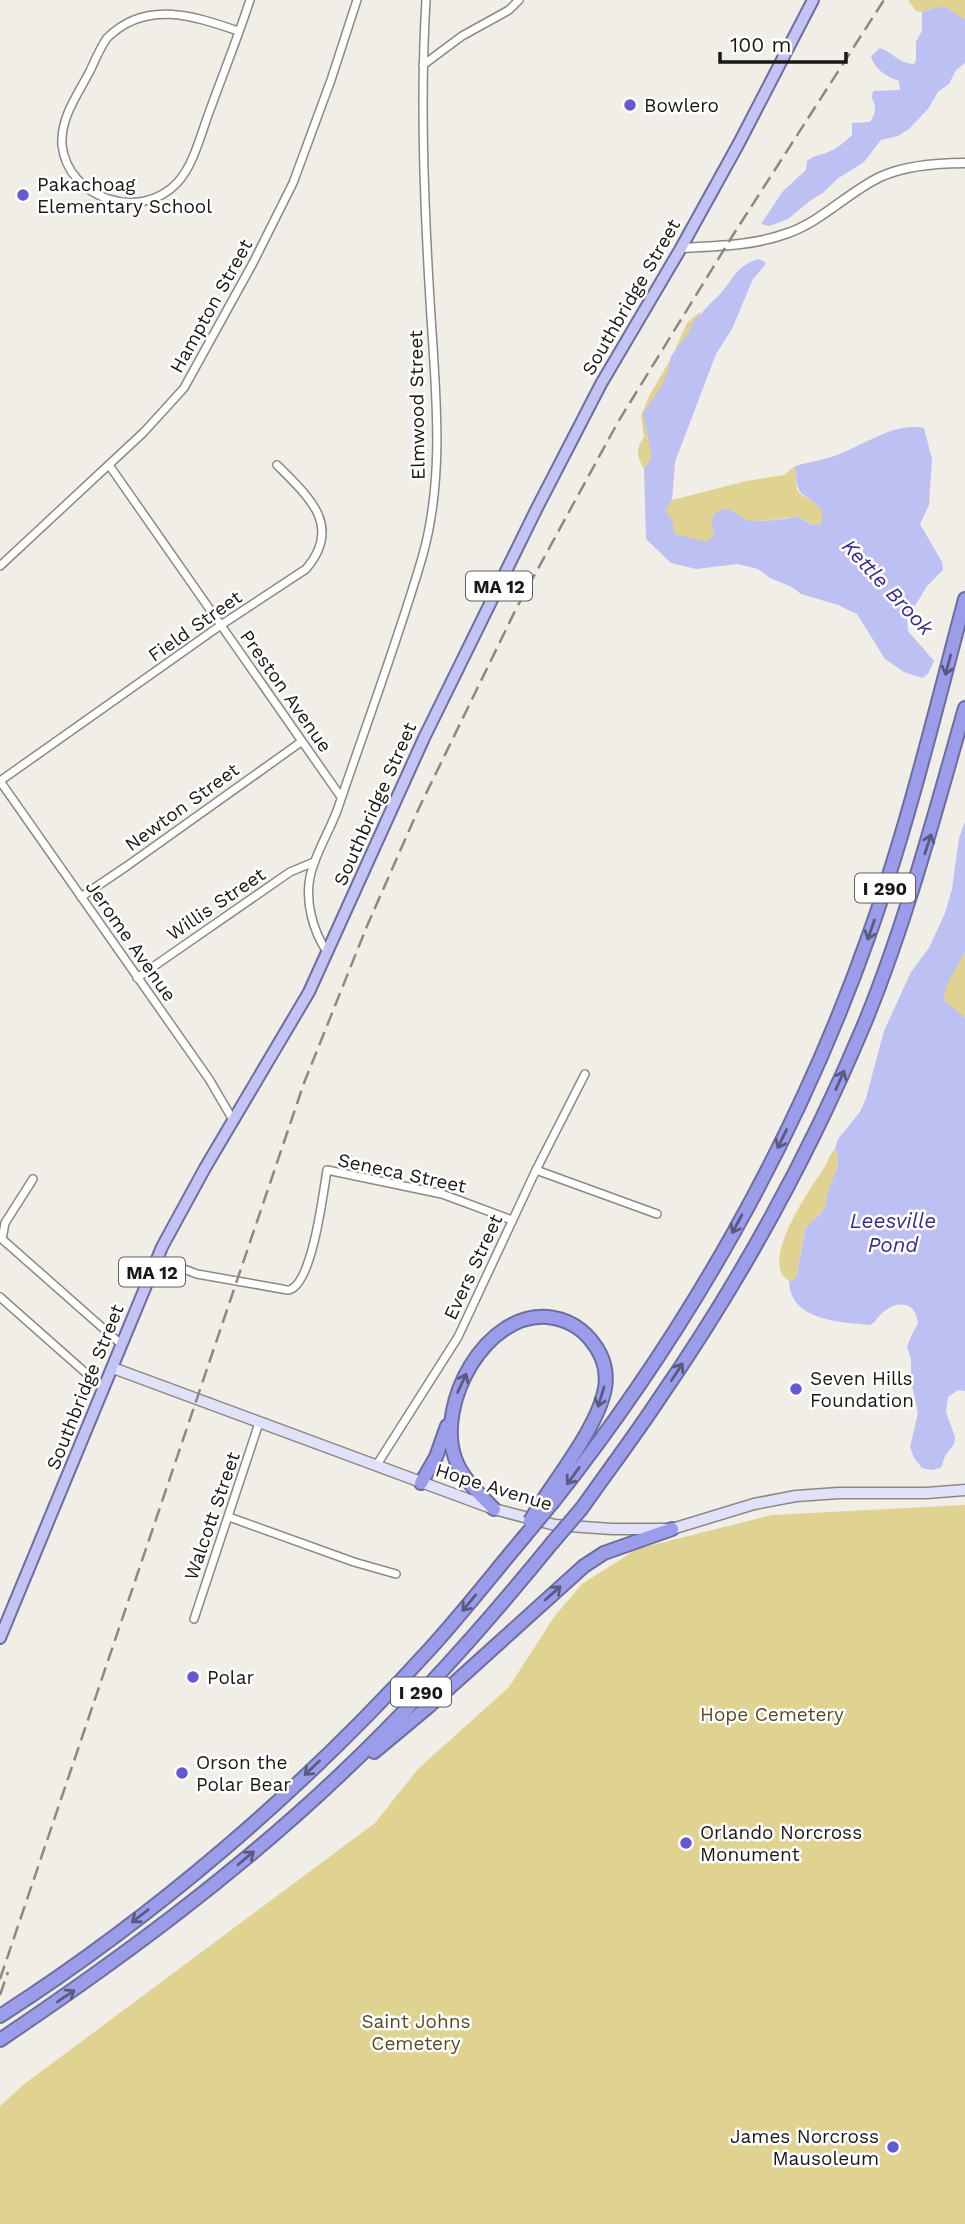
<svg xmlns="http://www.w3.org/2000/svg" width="965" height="2224" font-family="'Work Sans',sans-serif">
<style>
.green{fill:#e0d290}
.water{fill:#bdc0f3}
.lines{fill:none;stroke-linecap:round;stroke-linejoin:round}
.minor-casing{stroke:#8b8a82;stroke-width:10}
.tertiary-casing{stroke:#8b8a82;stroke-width:11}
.secondary-casing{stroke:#8b8a82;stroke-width:13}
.primary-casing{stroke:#6d6ea0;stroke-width:14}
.motorway-casing{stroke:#6d6ea0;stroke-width:16}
.minor{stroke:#fff;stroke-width:7}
.tertiary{stroke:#fff;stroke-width:8}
.secondary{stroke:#e1e2f9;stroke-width:10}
.primary{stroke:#c3c4f3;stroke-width:10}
.motorway{stroke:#9b9deb;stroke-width:12}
.rail{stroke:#8a8983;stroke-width:2.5;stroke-dasharray:14 7;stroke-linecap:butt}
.motorway-bridge-casing{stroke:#6d6ea0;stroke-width:16;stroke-linecap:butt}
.motorway-bridge{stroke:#9b9deb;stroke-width:12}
.oneway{stroke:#5a5a80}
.poi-dot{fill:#635ad3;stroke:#fff;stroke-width:2.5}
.labels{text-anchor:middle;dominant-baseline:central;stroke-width:5;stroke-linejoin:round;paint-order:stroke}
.shield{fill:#fff;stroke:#5d5d5b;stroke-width:2}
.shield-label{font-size:18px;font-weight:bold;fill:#181815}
.poi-label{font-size:19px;fill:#181815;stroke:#fff;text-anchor:start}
.street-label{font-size:19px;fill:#181815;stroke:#fff}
.park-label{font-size:19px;fill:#564d26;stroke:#fff}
.water-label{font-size:21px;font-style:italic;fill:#392e8b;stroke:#fff}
</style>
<rect width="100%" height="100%" fill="#f0eee6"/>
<!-- green -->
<g class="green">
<polygon points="908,0 965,0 965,20 937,7 922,12 916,11"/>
<path d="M700,312L701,316L652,457L644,469C637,456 635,450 644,437L641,416L649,396L672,357L687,323Z"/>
<path d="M795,466L797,490L803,496L815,502L823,511L822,524L814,525L796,516C789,518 757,522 750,521C743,520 735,513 729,510L712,525L714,534L707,545L668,535L665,511L672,500L746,481L784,475Z"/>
<path d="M965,952V1018C959,1013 946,1005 944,998C941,988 959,961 965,952Z"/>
<path d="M835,1149L838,1159L834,1181L828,1191L826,1207L805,1229L797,1275L794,1280L789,1281C758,1263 810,1189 824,1168C828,1162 829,1155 835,1149Z"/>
<polygon points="965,1505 965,2224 0,2224 0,2106 23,2085 375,1823 418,1769 509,1687 554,1617 582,1584 637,1549 772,1515"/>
</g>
<!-- water -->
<g class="water">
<path d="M938,7H946L965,20V63L956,70L949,84L938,92L928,109L909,129L898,136L881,140L864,162L837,179L823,193L811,200L788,219L769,226L761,224L783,191L806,170L807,161C816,154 819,156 828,152C836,149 846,141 852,135V123L870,122C876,112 877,108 872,98L873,91L900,90L899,81C887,77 874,69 871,56L880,48C894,53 898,63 914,64L916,60V42L922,31V12Z"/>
<path d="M758,259L765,262V265L753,279L732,329L716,354L675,462L672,500L665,512L671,517L675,534L707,542L714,534C712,527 710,519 716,513C728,501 740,520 751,521C764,521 785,520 796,516L813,525L822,524V511C803,487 798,505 795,466C809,462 824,460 837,455C865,445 893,422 924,428L932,459L929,505L920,524L942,562L943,570L927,586L907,619L908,631L934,661L928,674L922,678L904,672L885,659L857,614L838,605L801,594L792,587L770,578L758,569L738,564L696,569L671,563L646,539L644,469L652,457L643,413L661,387L668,371L671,356L688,334L695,318H698C705,308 713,301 721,293C735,277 735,267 758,259Z"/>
<path d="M965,822V952L947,984L944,996L945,1001L965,1018V1391L958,1390L948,1397L946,1412L955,1437L954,1444L945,1456L941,1468L931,1470L922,1468L914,1458L910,1447L918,1413L911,1381V1359L907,1347L912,1334L918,1324C916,1294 885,1303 875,1322L870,1325C840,1322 790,1321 789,1281L794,1280L797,1275L805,1230C810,1221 819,1217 824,1209C827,1204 826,1198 828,1192C832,1178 843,1164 835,1149L838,1139L860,1112L866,1098L884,1031L911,972L929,948L945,913L952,889L959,838Z"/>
</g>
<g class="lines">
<defs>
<g id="minor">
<path d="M238,31C192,15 145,0 107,38C100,48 95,60 90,71C78,94 60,118 62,145C68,199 140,222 177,183C194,165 201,133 210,110C223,74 238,37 250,0"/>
<polyline points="423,65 462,36 509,10 519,0"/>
<path d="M109,465C186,576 263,687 341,797"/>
<polyline points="0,566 144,432 184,388 253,263 293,183 331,80 357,0"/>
<polyline points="81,897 127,866 301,742"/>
<path d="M327,952C313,931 305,902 310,877C315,853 330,831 338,808C366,725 397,643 422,558C446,475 435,386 430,301C424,200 420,100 426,0"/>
<polyline points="137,978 290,872 314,862"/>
<path d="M233,1120L209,1079L0,781L221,625L306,569C343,526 309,497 277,465"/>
<polyline points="536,1170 657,1214"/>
<polyline points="33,1179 5,1223 2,1239 122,1345"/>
<path d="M157,1259L197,1274L282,1289C287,1290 289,1291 293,1288C313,1275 323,1195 327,1170L442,1194L512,1220"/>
<polyline points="0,1297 104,1389"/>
<polyline points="376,1466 458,1337 536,1170 585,1074"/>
<polyline points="229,1517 354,1562 396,1574"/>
<polyline points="194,1619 259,1423"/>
</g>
<path id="tertiary" d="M681,248C717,246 753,246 788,233C822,221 847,193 880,177C906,165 937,163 965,163"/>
<polyline id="secondary" points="113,1368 494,1509 555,1525 612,1529 672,1529 754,1504 796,1496 839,1493 927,1493 965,1490"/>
<polyline id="primary" points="0,1638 162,1247 205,1168 309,992 424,738 537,508 601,384 681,248 739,143 813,0"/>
<g id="motorway">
<polyline points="421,1483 436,1457 447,1426"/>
<path d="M553,1502C687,1333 797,1139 869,935C908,825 935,712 965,599"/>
<path d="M582,1508C608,1471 636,1434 661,1396C742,1278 811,1152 866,1020C907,919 935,813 965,708"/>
<path d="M494,1509C480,1494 462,1479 455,1458C436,1404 485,1312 548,1317C565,1319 579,1326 590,1339C602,1353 608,1370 605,1388C599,1423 562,1471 543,1500"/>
<polyline points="374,1752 428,1707 584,1566 604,1553 672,1529"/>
<path d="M0,2016C157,1915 303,1789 428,1651C461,1615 492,1575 524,1537"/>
<path d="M0,2040C120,1959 237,1873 342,1773C417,1702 487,1623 552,1543"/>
</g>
</defs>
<!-- minor casing -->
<use href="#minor" class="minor-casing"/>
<!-- tertiary casing -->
<use href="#tertiary" class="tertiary-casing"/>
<!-- secondary casing -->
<use href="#secondary" class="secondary-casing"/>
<!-- primary casing -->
<use href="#primary" class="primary-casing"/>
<!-- motorway casing -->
<use href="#motorway" class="motorway-casing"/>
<!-- minor -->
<use href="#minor" class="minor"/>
<!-- tertiary -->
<use href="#tertiary" class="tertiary"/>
<!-- secondary -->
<use href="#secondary" class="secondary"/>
<!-- primary -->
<use href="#primary" class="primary"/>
<!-- motorway -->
<use href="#motorway" class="motorway"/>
<!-- rail -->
<g class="rail">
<polyline points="0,1979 304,1083 367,926 419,808 516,609 618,422 733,235 884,0"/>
<polyline points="0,1995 8,1972"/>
</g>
<defs>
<g id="motorway-bridge">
<polyline points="530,1521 543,1500"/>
<polyline points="524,1537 553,1502"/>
<polyline points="552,1543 582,1508"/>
</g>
</defs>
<!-- motorway-bridge casing -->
<use href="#motorway-bridge" class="motorway-bridge-casing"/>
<!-- motorway-bridge -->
<use href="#motorway-bridge" class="motorway-bridge"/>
</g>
<!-- one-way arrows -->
<defs><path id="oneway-shaft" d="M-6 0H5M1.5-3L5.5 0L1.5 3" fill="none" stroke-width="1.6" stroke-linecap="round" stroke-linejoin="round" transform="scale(1.75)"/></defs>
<g class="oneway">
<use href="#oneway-shaft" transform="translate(948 665) rotate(105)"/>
<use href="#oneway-shaft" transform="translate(928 844) rotate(-72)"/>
<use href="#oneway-shaft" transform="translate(871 930) rotate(109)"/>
<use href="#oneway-shaft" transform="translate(840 1080) rotate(-66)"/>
<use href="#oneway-shaft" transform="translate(782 1139) rotate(116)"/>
<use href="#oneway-shaft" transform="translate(737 1224) rotate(118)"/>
<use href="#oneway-shaft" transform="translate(677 1372) rotate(-57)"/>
<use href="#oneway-shaft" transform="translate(462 1383) rotate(-65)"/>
<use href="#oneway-shaft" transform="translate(601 1397) rotate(107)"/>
<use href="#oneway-shaft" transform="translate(573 1476) rotate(126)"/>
<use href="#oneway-shaft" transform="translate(553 1593) rotate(-42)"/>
<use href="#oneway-shaft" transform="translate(469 1603) rotate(130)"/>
<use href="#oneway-shaft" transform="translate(312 1768) rotate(136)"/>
<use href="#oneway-shaft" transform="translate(246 1858) rotate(-40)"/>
<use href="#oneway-shaft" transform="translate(140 1916) rotate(142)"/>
<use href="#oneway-shaft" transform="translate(66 1996) rotate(-34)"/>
</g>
<!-- markers -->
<g class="poi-dot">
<circle cx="630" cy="105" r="7"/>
<circle cx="23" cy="195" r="7"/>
<circle cx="796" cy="1389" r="7"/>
<circle cx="193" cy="1677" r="7"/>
<circle cx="182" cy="1773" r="7"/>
<circle cx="686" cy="1843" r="7"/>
<circle cx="893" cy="2147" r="7"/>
</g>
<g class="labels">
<!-- shield labels -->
<g class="shield">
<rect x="466" y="571.5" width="66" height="29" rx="5"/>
<rect x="855" y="873.5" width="60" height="29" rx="5"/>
<rect x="119" y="1257.5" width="66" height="29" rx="5"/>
<rect x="391" y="1677.5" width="60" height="29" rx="5"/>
</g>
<g class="shield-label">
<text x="499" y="586">MA 12</text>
<text x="885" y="888">I 290</text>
<text x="152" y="1272">MA 12</text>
<text x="421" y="1692">I 290</text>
</g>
<!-- poi labels -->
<g class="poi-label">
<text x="644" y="105">Bowlero</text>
<text x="37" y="184">Pakachoag<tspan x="37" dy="22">Elementary School</tspan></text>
<text x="810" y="1378">Seven Hills<tspan x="810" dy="22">Foundation</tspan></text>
<text x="207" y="1677">Polar</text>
<text x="196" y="1762">Orson the<tspan x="196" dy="22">Polar Bear</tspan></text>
<text x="700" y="1832">Orlando Norcross<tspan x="700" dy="22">Monument</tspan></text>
<text x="879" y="2136" text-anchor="end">James Norcross<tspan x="879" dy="22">Mausoleum</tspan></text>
</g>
<!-- street labels -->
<g class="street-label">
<text transform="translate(631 297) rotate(-60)">Southbridge Street</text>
<text transform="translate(211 306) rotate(-61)">Hampton Street</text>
<text transform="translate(417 405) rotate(-91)">Elmwood Street</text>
<text transform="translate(195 626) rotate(-35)">Field Street</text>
<text transform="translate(286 691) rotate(55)">Preston Avenue</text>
<text transform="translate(375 804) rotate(-66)">Southbridge Street</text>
<text transform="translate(182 807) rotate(-36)">Newton Street</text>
<text transform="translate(216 904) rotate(-34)">Willis Street</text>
<text transform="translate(131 941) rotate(55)">Jerome Avenue</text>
<text transform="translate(402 1173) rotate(12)">Seneca Street</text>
<text transform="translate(473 1267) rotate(-65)">Evers Street</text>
<text transform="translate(85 1387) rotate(-68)">Southbridge Street</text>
<text transform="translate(494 1487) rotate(17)">Hope Avenue</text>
<text transform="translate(212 1516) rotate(-71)">Walcott Street</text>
</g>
<!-- park labels -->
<g class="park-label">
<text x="772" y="1714">Hope Cemetery</text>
<text x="416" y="2021">Saint Johns<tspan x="416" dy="22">Cemetery</tspan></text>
</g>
<!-- water labels -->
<g class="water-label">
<text transform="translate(888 587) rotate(47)">Kettle Brook</text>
<text x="893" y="1220">Leesville<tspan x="893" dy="24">Pond</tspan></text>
</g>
</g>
<!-- scale -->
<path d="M720 52v10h126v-10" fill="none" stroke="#181815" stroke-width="3.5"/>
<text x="730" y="52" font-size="21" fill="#181815" stroke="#ffffff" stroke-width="5" paint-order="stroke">100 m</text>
</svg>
